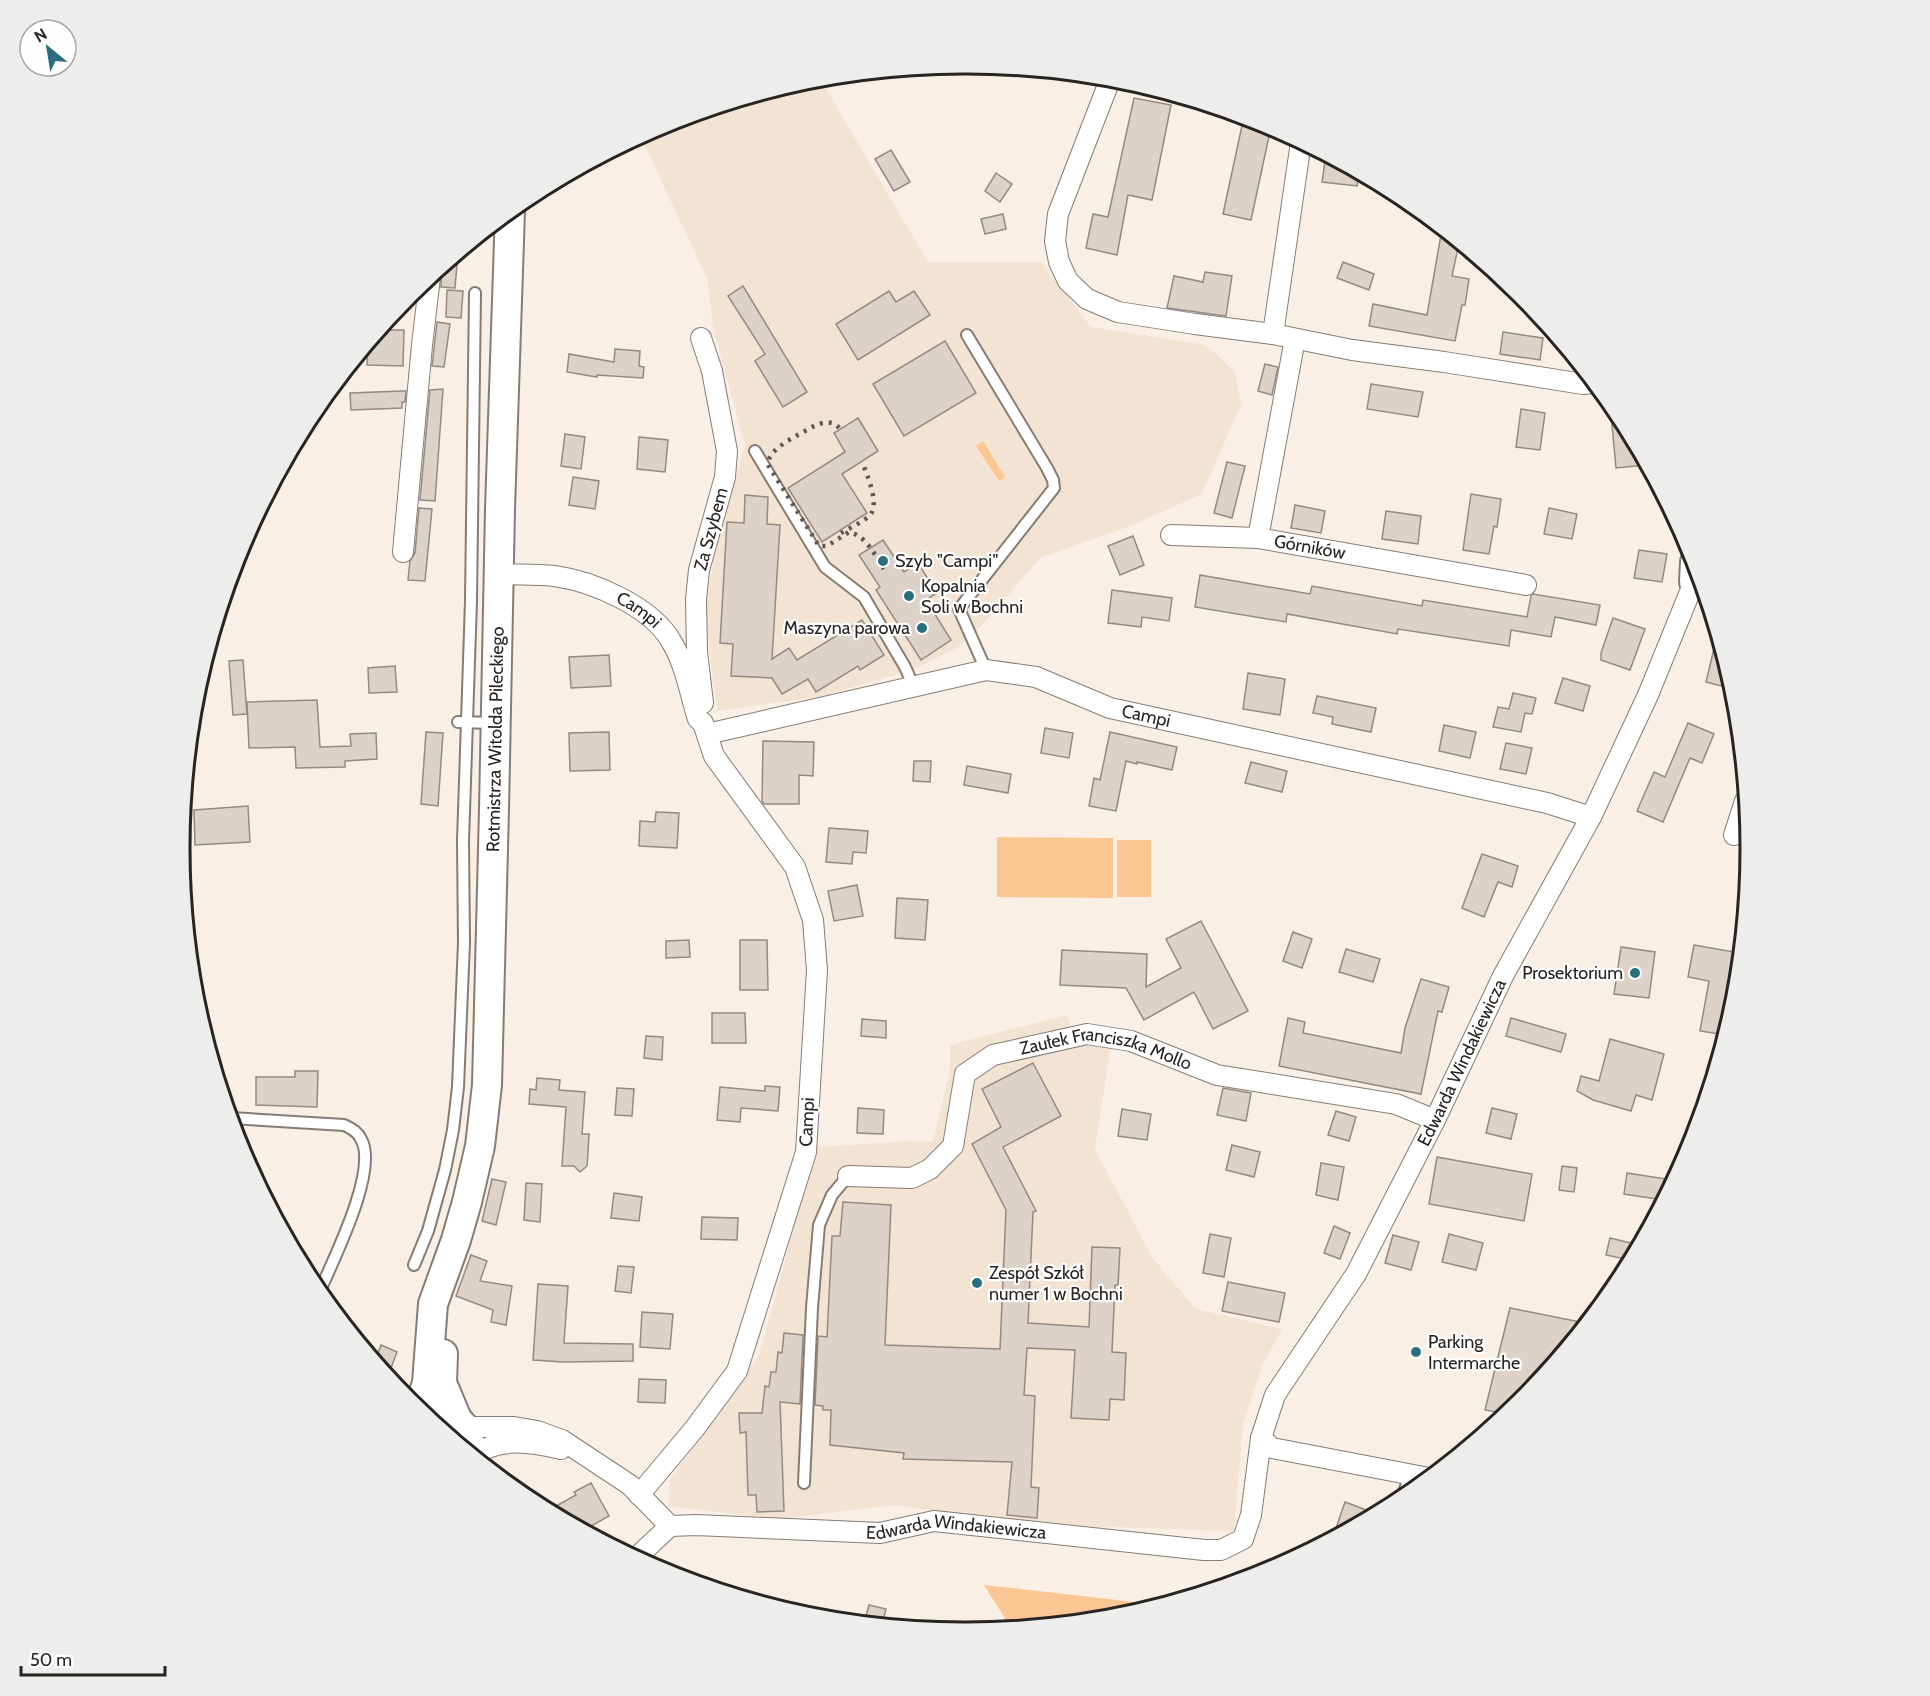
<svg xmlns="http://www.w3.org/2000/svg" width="1930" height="1696" font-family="Cabin,sans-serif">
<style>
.built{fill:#f3e3d3}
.green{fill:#fac794}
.building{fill:#dcd2c8;stroke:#948a81;stroke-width:1.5}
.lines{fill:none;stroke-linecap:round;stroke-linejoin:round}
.lane-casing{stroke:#867c73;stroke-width:14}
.street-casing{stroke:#867c73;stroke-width:22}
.secondary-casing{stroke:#867c73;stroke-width:32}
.lane{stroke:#fff;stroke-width:10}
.street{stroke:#fff;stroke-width:20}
.secondary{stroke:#fff;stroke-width:28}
.rail{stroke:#5e5853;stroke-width:4.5;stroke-dasharray:3 6;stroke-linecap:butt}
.poi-dot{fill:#2a6e7f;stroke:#fefefe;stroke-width:2}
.labels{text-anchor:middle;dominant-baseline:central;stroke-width:4.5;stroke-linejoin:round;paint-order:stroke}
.street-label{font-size:18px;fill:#282421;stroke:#fefefe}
.poi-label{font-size:18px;fill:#282421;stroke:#fefefe;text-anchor:start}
.rim{fill:none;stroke:#282421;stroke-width:3}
</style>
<rect width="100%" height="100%" fill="#faefe5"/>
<!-- built -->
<g class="built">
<polygon points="819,77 928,262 1041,262 1091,327 1206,345 1235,372 1241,405 1202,494 1133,525 1040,558 985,622 958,647 913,670 818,697 717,711 705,615 718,528 745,446 713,327 707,278 640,136 665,123"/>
<polygon points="1067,1015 1076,1044 1111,1045 1095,1149 1152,1257 1196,1309 1282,1329 1262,1366 1243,1424 1234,1531 1048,1525 967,1516 896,1505 776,1519 669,1506 670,1480 759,1355 816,1147 909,1141 933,1142 950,1070 950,1045"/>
</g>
<!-- green -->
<g class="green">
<polygon points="983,441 1005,477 999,481 976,446"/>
<polygon points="997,837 1113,838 1113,898 997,897"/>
<rect x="1117" y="840" width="34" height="57"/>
<polygon points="984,1585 1161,1605 1118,1618 1011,1628"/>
</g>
<!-- building -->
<g class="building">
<polygon points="1134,98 1171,105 1152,200 1128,195 1117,255 1086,248 1093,214 1108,217"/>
<polygon points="1243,121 1271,127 1251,220 1223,214"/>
<polygon points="891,150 910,182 894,191 875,159"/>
<polygon points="1326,155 1359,173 1357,186 1322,182"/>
<polygon points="996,173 1012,184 1000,202 985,191"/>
<polygon points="1003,214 1006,229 985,234 981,219"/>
<polygon points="1442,229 1459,243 1452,276 1469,279 1465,305 1462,305 1455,341 1369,326 1373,304 1427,315"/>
<polygon points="458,253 455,288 441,287 441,268"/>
<polygon points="1343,262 1374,274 1369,290 1337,278"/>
<polygon points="1205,272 1232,276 1226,316 1167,308 1174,276 1203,282"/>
<polygon points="743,286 807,392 783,407 755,361 765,354 728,296"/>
<polygon points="447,290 463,291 461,318 446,317"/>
<polygon points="889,291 896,302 914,291 930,315 858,360 836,324"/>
<polygon points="437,322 450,324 444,367 432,366"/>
<polygon points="387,330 404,330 403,366 367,365 368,345 376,334 387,334"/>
<polygon points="1503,332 1543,338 1540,360 1500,354"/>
<polygon points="945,341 976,393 904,436 873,384"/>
<polygon points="615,349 640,351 639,366 644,367 643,378 597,375 597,377 567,372 569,354 614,362"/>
<polygon points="1265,364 1278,367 1272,395 1258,391"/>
<polygon points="1371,384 1423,392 1418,417 1367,409"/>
<polygon points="443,389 435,501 420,500 430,390"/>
<polygon points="402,391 406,391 405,402 402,402 402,408 351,410 350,393"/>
<polygon points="1610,403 1618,412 1646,465 1616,468"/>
<polygon points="1521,409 1545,413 1540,450 1516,447"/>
<polygon points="858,418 878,451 842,474 867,513 822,542 788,488 845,452 834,433"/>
<polygon points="565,434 585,437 581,469 561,466"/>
<polygon points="639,437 668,440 665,472 637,469"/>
<polygon points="1227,462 1245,466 1232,518 1214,513"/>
<polygon points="573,477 599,481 595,509 569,505"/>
<polygon points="1471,494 1501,499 1497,527 1494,526 1489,554 1463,550"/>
<polygon points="745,495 768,497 767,524 780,525 772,659 789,648 797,660 862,620 884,655 860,670 858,666 816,692 808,679 782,694 772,678 731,676 733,644 720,643 727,522 744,523"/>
<polygon points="1295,505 1325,511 1321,533 1291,528"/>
<polygon points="419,508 432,509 425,581 408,580 410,561 415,553"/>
<polygon points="1549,508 1577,514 1572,539 1544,534"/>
<polygon points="1386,511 1421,516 1418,544 1382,539"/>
<polygon points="1133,536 1144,565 1120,575 1108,546"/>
<polygon points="883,540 904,572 918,563 937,593 926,600 951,640 921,660 876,590 880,587 859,555"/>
<polygon points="1639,550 1667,554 1662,582 1634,578"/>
<polygon points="1200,575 1310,594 1312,586 1422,606 1423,600 1527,617 1531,596 1533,594 1600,605 1596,625 1555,617 1551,637 1511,630 1509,646 1398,629 1397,634 1287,614 1286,622 1195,607"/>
<polygon points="1112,590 1172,598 1169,621 1142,617 1141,627 1108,623"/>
<polygon points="1613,618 1645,629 1630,670 1601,660 1601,653"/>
<polygon points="1717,636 1727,668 1733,689 1706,682"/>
<polygon points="609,655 611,686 571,688 569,657"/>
<polygon points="243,660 247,714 233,715 229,661"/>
<polygon points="395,666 397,692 369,693 368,668"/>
<polygon points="1248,673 1285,679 1280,715 1243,709"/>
<polygon points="1563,678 1590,686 1583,711 1555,703"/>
<polygon points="1513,693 1536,698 1532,714 1525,713 1521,732 1493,727 1498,707 1509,709"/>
<polygon points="1317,696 1376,708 1371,732 1332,724 1333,717 1313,713"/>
<polygon points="317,700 320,747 351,746 350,734 376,733 377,759 345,761 345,767 296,768 295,747 249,748 247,702"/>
<polygon points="1688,723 1714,734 1702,763 1690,758 1663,822 1637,811 1654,772 1665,777"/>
<polygon points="1444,725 1476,732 1470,758 1439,751"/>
<polygon points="1045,728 1073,733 1069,758 1041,753"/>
<polygon points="426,732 443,733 438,806 421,804"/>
<polygon points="609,732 610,770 570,771 569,733"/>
<polygon points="1110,732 1177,747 1172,770 1137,762 1137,764 1126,761 1116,811 1089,806 1094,778 1100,780"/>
<polygon points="763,741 814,742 813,776 799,775 799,804 764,804 762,801"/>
<polygon points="1506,743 1532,748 1526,774 1500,769"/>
<polygon points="914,761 931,761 930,782 913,781"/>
<polygon points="1251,762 1287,771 1282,792 1245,783"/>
<polygon points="967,766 1011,774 1008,793 964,785"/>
<polygon points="248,806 250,842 195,845 194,810"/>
<polygon points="656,812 679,813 677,848 639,846 640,821 655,822"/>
<polygon points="829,828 868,831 866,853 853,852 852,864 826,862"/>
<polygon points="1482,854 1518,866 1512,887 1498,882 1484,917 1462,908"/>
<polygon points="857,885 863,916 834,921 828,891"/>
<polygon points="897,898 928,900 925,940 895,938"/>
<polygon points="1201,921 1248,1011 1213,1029 1194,992 1144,1020 1126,988 1060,985 1062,950 1147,954 1146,987 1181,968 1166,939"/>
<polygon points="1293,932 1312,939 1302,968 1283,961"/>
<polygon points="689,940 690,957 666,958 666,941"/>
<polygon points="740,940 767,940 768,990 740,990"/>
<polygon points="1694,945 1740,953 1735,1001 1725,1035 1700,1031 1709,981 1688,977"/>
<polygon points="1621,947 1655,952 1649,998 1614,994"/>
<polygon points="1346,949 1380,959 1373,982 1339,972"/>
<polygon points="1421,979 1449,987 1442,1012 1438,1011 1421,1094 1279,1066 1288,1018 1305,1022 1303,1033 1401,1053 1405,1028"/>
<polygon points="712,1013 745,1013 746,1043 712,1043"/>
<polygon points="1511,1018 1566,1034 1561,1052 1506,1036"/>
<polygon points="862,1019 886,1021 886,1038 861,1036"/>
<polygon points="646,1036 663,1037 662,1060 644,1058"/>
<polygon points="1610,1039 1664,1054 1652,1100 1636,1095 1631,1111 1593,1100 1577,1091 1581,1076 1599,1081"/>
<polygon points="1033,1063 1061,1116 1003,1147 1036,1211 1033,1212 1028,1323 1089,1327 1092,1247 1120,1248 1118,1285 1115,1285 1112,1352 1126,1353 1124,1400 1110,1399 1109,1420 1071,1418 1075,1350 1027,1348 1024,1395 1035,1396 1031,1487 1039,1488 1037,1518 1007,1515 1012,1462 903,1459 904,1453 830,1445 831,1410 823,1410 823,1406 815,1405 818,1336 827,1337 832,1236 840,1236 843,1202 891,1205 885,1345 1000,1349 1006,1210 972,1144 1001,1127 982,1089"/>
<polygon points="295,1071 318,1071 317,1107 256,1105 256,1077 295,1077"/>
<polygon points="537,1078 560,1080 559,1090 585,1092 582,1134 589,1134 588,1152 587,1166 580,1172 574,1166 562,1166 566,1107 529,1104 530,1089 536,1090"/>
<polygon points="765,1086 780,1087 778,1111 741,1108 740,1122 717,1120 720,1087 765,1091"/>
<polygon points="617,1088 634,1089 632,1116 615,1115"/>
<polygon points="1223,1088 1251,1093 1246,1121 1217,1115"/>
<polygon points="858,1108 884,1110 883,1134 857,1133"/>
<polygon points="1492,1108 1517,1114 1511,1139 1486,1133"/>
<polygon points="1122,1109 1151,1114 1147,1140 1118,1136"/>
<polygon points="1336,1111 1356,1117 1349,1141 1328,1135"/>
<polygon points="1232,1145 1260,1152 1254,1177 1226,1170"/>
<polygon points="1437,1157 1532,1174 1524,1221 1429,1204"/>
<polygon points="1321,1163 1344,1167 1338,1200 1316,1195"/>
<polygon points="1562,1166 1577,1168 1574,1192 1559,1190"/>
<polygon points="1627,1173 1673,1180 1663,1200 1624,1194"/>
<polygon points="492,1179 506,1182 496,1225 482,1221"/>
<polygon points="526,1183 542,1184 540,1222 524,1220"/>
<polygon points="614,1193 642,1197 639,1221 611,1218"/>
<polygon points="702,1217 738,1218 737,1240 701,1239"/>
<polygon points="1334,1226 1350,1233 1340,1259 1324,1253"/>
<polygon points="1210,1234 1231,1238 1224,1277 1203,1273"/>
<polygon points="1449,1234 1483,1243 1476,1270 1442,1262"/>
<polygon points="1393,1235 1419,1242 1411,1270 1385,1263"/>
<polygon points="1610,1238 1639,1245 1630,1260 1606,1255"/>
<polygon points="471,1255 487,1261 480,1281 512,1286 506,1325 491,1322 493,1310 456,1296"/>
<polygon points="618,1266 634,1267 631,1293 615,1291"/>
<polygon points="1228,1282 1285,1293 1279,1322 1222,1311"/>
<polygon points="538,1284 568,1286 564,1343 633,1344 633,1361 563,1362 533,1360"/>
<polygon points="1510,1308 1585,1323 1520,1403 1507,1414 1485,1410"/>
<polygon points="642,1312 673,1314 670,1349 640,1347"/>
<polygon points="784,1333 803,1335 800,1404 780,1402 784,1511 757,1512 756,1495 748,1495 746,1432 740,1433 739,1413 762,1413 765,1386 769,1387 771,1372 776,1372 778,1352 782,1353"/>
<polygon points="381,1345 397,1352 388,1376 375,1361"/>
<polygon points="639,1379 666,1380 665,1403 638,1402"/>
<polygon points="591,1483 609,1516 584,1530 547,1511 576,1495 574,1492"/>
<polygon points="1345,1502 1377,1514 1333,1537"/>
<polygon points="869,1605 886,1609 882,1625 864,1623"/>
</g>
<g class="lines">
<defs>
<g id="lane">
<polyline points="967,335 1047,468 1053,480 1054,488 959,609 986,670"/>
<polyline points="755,451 825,567 864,597 905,667 914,687"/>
<polyline points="458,722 493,723"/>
<path d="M231,1118L344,1125C351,1128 358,1132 361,1139C379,1170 333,1260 319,1293"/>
<polyline points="414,1265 428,1231 445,1170 453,1130 458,1087 464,943 463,841 471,601 475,293"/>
<polyline points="804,1483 812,1308 819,1225 832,1195 848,1176"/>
<polyline points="1401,1501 1410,1475"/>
</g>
<g id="street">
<polyline points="1111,77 1058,214 1055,241 1059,262 1068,281 1087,299 1118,312 1195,324 1273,334 1352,350 1444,362 1583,384 1594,383"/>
<polyline points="1273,334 1301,142"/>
<polyline points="701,338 712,371 727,451 725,477 699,570 696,599 697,652 703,703"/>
<path id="s1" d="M1295,339L1258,538L1526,585"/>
<polyline points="1171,535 1258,538"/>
<polyline points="403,552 422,345 430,277"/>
<path id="s2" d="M499,574C517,575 536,574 554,576C592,581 651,606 671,641C685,663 690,694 698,719L703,723L714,756L795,867L813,920L817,970L806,1152L737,1371L695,1428L639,1495"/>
<path id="s3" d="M707,734L986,670L1036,677L1110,708L1547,803L1591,817"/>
<polyline points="1734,835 1745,801"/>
<path id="s4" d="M848,1176L912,1178L930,1169L953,1146L965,1074L993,1055L1087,1034L1131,1041L1217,1075L1396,1104L1435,1120"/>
<path id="s5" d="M465,1427H514L537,1431L562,1440L630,1485L670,1526L696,1525L880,1533L934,1521L1204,1550H1221L1243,1539L1251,1515L1261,1438"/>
<path d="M474,1455C500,1437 531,1442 561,1449"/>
<path id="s6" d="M1429,1478L1272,1448L1261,1438L1275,1395L1356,1274L1435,1120L1503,976L1591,817L1648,695L1694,582"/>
<polyline points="636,1558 670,1526"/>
</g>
<g id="secondary">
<polyline points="1695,562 1694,582 1702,585"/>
<polyline points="443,1354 442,1383 457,1419"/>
<path id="s7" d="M418,1410L427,1383L433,1304L456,1240L467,1202L480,1146L487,1085L494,809L500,509L510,211"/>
<path d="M441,1411C460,1417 472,1431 469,1452"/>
</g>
</defs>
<!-- lane casing -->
<use href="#lane" class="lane-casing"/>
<!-- street casing -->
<use href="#street" class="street-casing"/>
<!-- secondary casing -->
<use href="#secondary" class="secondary-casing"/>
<!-- lane -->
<use href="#lane" class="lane"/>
<!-- street -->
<use href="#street" class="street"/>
<!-- secondary -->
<use href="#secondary" class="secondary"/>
<!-- rail -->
<g class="rail">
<path d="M839,428C833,420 823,422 814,426C801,434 767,448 768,465L819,546H827L849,532C867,536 875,556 884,569"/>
<path d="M841,533C850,528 863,522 870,515C880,504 867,475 863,464"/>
</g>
</g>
<!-- markers -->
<g class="poi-dot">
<circle cx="883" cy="561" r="6"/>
<circle cx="909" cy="596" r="6"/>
<circle cx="922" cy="628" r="6"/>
<circle cx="1635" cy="973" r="6"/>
<circle cx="977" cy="1283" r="6"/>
<circle cx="1416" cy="1352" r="6"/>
</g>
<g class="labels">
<!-- street labels -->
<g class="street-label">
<text transform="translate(711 529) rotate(-75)">Za Szybem</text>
<text stroke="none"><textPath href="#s1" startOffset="255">Górników</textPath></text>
<text stroke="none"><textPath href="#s2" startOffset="147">Campi</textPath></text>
<text stroke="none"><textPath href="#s3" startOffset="454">Campi</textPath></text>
<text stroke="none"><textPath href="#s7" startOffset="680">Rotmistrza Witolda Pileckiego</textPath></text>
<text stroke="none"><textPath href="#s4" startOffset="340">Zaułek Franciszka Mollo</textPath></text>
<text stroke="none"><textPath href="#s6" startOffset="602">Edwarda Windakiewicza</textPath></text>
<text transform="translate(807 1122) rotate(-87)">Campi</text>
<text stroke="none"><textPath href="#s5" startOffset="525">Edwarda Windakiewicza</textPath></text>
</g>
<!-- poi labels -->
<g class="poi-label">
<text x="895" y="561">Szyb "Campi"</text>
<text x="921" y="586">Kopalnia<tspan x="921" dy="21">Soli w Bochni</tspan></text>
<text x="910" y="628" text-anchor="end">Maszyna parowa</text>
<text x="1623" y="973" text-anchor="end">Prosektorium</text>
<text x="989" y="1273">Zespół Szkół<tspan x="989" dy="21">numer 1 w Bochni</tspan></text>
<text x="1428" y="1342">Parking<tspan x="1428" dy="21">Intermarche</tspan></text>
</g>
</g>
<!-- crop -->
<path d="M0 0H1930V1696H0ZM964 74H966A774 774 0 0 1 1740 848V848A774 774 0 0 1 966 1622H964A774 774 0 0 1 190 848V848A774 774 0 0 1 964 74Z" fill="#ededec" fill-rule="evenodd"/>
<path class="rim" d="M964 74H966A774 774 0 0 1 1740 848V848A774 774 0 0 1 966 1622H964A774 774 0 0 1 190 848V848A774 774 0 0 1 964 74Z"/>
<!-- north arrow -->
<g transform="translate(48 48) rotate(330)"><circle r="28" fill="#fefefe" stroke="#a8a7a6" stroke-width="1.5"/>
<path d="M0-4.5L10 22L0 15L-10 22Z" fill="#2a6e7f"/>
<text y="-9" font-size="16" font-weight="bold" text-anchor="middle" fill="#282421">N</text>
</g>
<!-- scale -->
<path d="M21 1666v9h144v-9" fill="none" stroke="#282421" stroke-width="3"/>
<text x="30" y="1666" font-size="18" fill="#282421" stroke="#fefefe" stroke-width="4.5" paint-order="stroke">50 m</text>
</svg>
